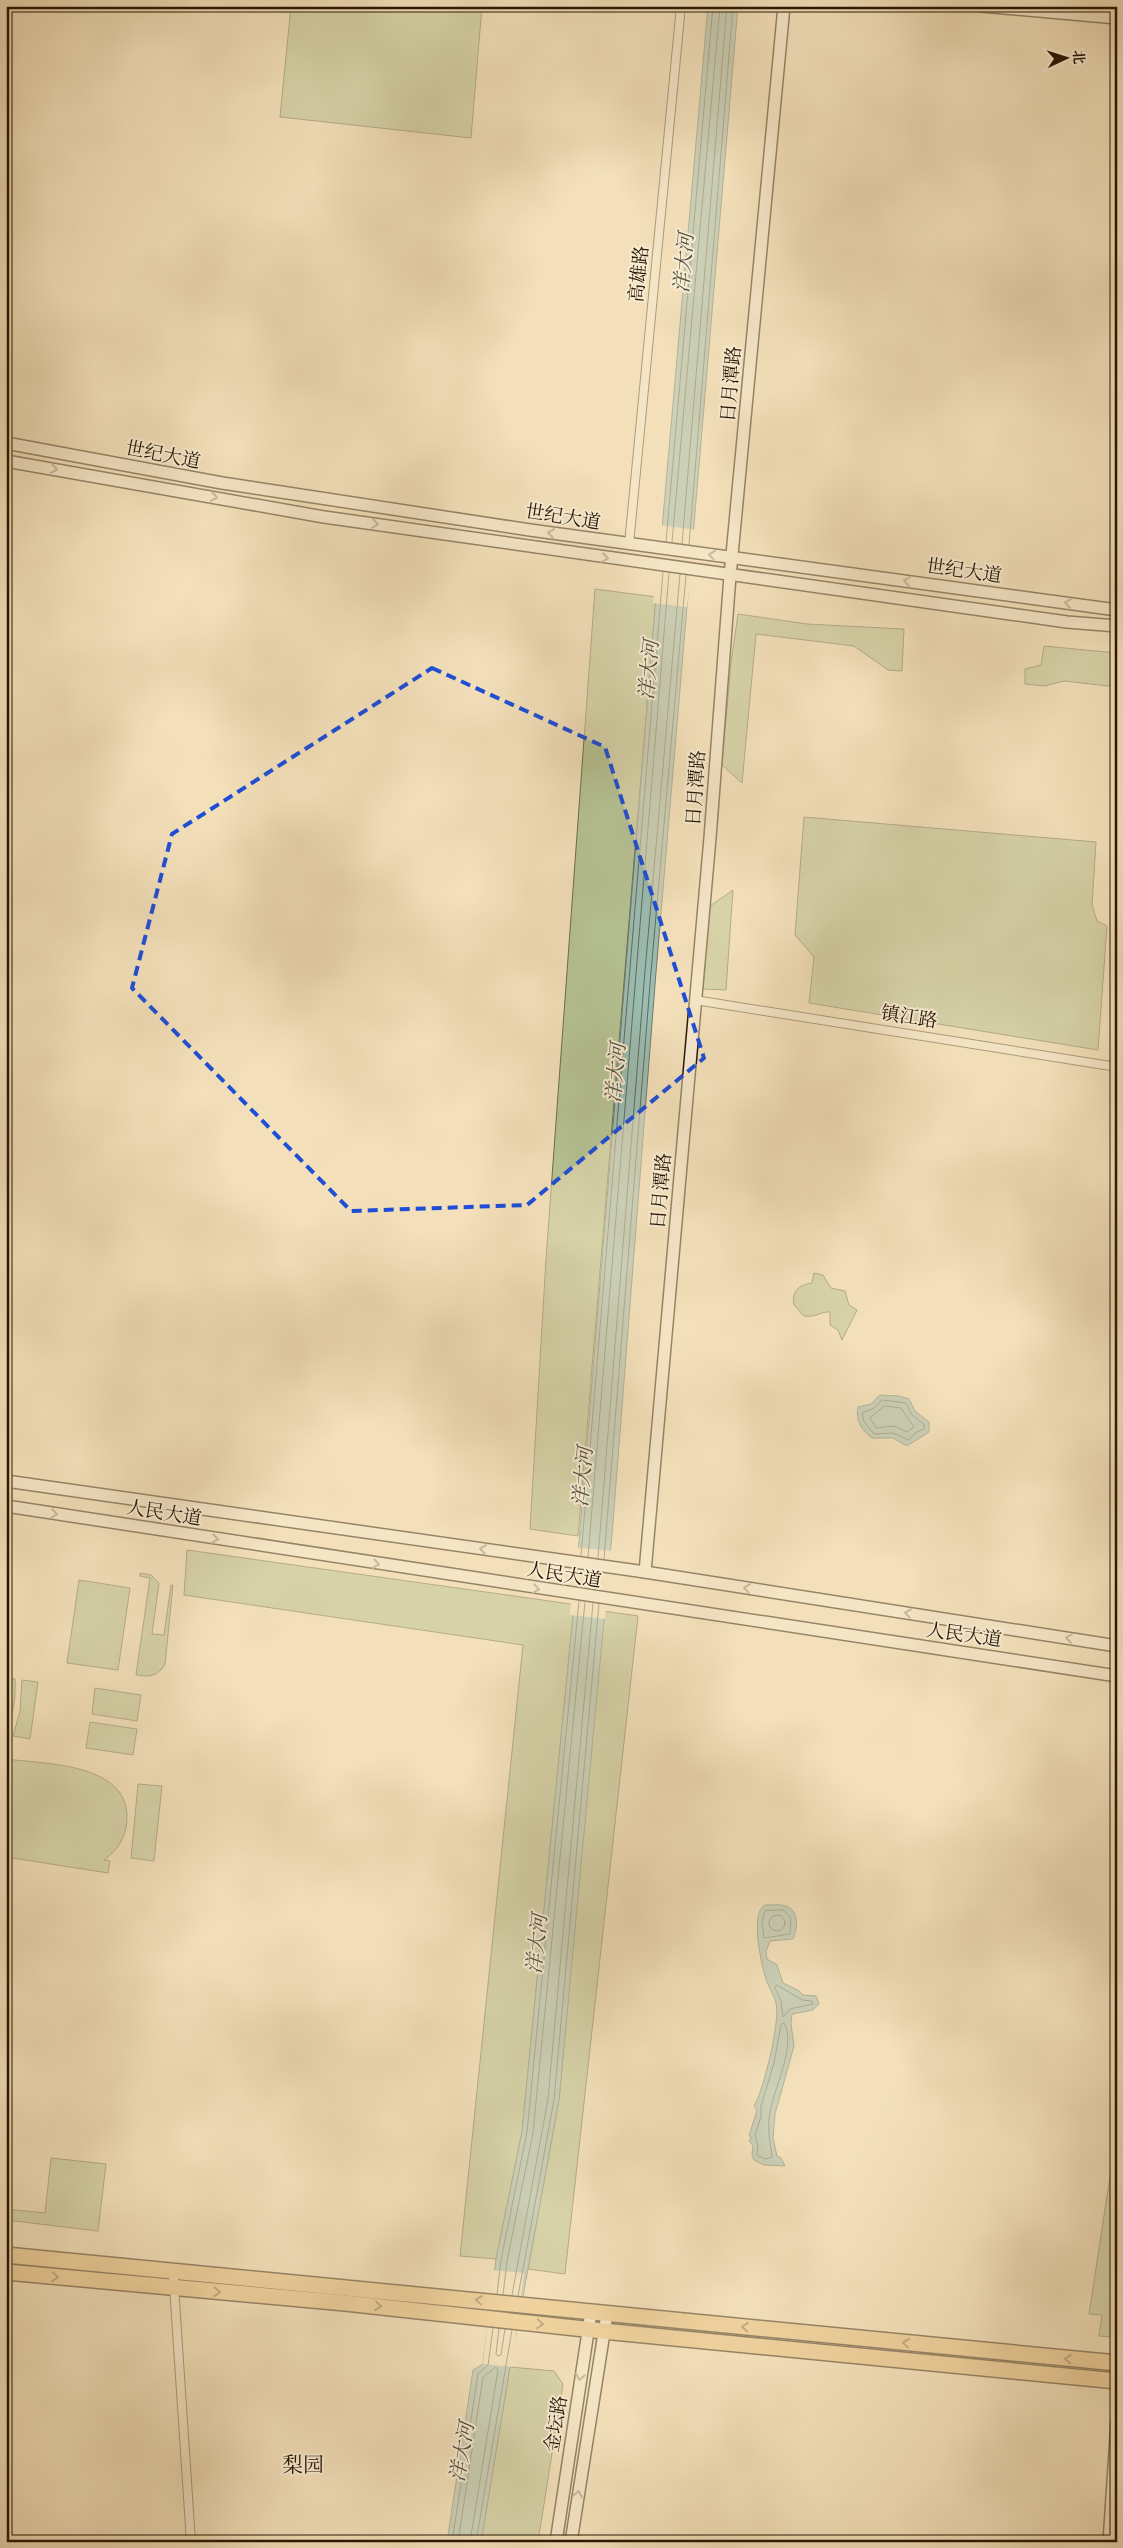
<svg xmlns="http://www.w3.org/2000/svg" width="1123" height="2548" font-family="'IM FELL French Canon','Noto Serif SC',serif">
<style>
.green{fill:#b6c394;stroke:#6e6c4a}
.water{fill:#9bbdb3;stroke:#6d7a6b}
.pier{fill:#f3e0ba}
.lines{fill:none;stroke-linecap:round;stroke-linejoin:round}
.shore{stroke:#616a5a;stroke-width:1}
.street-casing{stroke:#5a482e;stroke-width:10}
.secondary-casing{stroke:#271600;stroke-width:14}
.highway-casing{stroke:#271600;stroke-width:18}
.street{stroke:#f7ebd2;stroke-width:8}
.secondary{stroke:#f7ebd2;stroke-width:11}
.highway{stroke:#eac07d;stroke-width:15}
.oneway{stroke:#998b74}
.oneway2{stroke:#886b3e}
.marked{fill:none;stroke:#1d4ed8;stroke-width:4;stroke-dasharray:10 6;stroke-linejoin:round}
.labels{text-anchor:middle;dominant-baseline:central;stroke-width:4;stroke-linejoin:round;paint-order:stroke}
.street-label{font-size:19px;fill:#271600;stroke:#f7ebd2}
.water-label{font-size:20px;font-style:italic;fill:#50503f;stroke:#f7ebd2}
.quarter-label{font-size:21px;fill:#271600;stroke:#f7ebd2}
</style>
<rect width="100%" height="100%" fill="#f3e0ba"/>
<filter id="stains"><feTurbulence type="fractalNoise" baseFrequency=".004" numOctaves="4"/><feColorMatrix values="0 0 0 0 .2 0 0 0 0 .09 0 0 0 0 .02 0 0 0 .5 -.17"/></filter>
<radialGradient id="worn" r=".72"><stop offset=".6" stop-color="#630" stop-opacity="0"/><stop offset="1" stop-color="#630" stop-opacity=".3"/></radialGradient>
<!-- green -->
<g class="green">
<polygon points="291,6 482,6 471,138 280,117"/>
<polygon points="595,589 656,597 578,1536 530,1529 546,1259"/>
<polygon points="738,614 807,624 904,629 902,671 888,670 854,646 756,634 742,783 722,765 731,663"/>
<polygon points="1044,646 1117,653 1117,687 1064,681 1044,686 1025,684 1025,669 1041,665"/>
<polygon points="804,817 1096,842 1092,905 1097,921 1107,926 1098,1050 809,1003 814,957 795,935"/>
<polygon points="733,890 726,990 703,989 710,906"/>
<path d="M814,1273L823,1275L831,1288L845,1291L849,1305L857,1310L842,1340L838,1330L830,1325V1312C821,1311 816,1318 804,1316L794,1305C791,1291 799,1285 812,1283Z"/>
<polygon points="187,1550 571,1604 573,1616 522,2132 496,2259 460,2256 523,1645 184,1595"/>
<path d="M140,1573L151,1575L159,1583L152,1634L164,1635L171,1585H173L165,1664C158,1677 149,1677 136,1675L150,1578L140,1576Z"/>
<polygon points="79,1580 130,1588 118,1670 67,1663"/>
<polygon points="603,1611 638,1616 565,2274 528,2269 559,2100"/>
<path d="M6,1677L15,1679C16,1698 13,1716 6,1735Z"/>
<polygon points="22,1680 38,1682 30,1739 13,1736 20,1711"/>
<polygon points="95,1688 141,1695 137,1721 92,1714"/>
<polygon points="90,1722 137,1729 133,1755 86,1748"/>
<path d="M6,1759C45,1764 127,1763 127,1817C127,1836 119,1849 104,1860L110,1861L108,1873L6,1857Z"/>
<polygon points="138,1784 162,1786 154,1861 131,1858"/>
<polygon points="1117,2131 1117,2303 1113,2337 1099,2336 1102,2315 1089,2314"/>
<polygon points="51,2158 106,2164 98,2231 6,2220 6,2209 45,2213"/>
<polygon points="510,2367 554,2371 563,2384 538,2542 481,2542"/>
</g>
<!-- water -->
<g class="water">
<polygon points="708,6 738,6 656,972 612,1535 559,2100 510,2367 481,2542 447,2542 473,2370 483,2364 496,2259 522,2132 573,1616 656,597"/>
<path d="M880,1395L899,1396L909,1399L915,1411L929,1422V1432L907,1446L893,1438H872C862,1431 855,1420 858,1407L871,1404Z"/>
<path d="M765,1905C771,1905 780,1904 786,1906C799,1910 798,1928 793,1939L770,1941L766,1951L767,1959L777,1965L783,1983L798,1990L803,1995L816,1996L819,2004L813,2010L792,2014L791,2024L794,2046L775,2114L773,2138L777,2156L781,2158L785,2166L764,2165L754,2160L752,2155L753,2146L749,2140L752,2138L749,2136L757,2110L754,2106C763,2093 781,2019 776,2003C774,1996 770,1989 767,1982C762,1968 749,1913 765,1905Z"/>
</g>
<!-- pier -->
<g class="pier">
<polygon points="660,525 697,530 687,607 653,603"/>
<polygon points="574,1547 612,1551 605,1619 570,1615"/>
<polygon points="493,2270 524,2273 512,2367 483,2364"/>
</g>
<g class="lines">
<!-- shore -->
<g class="shore">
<polyline points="666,542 713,6"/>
<polyline points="672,542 720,6"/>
<polyline points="682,544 727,6"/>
<polyline points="689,545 733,6"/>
<polygon points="882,1400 906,1403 912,1415 924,1424 924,1429 915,1433 909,1440 893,1433 874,1434 864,1422 862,1413 874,1408"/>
<polygon points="885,1406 901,1408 914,1427 907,1432 894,1426 876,1428 870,1418"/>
<polyline points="581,1556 663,572"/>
<polyline points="588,1557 669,573"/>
<polyline points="598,1558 645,971 680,574"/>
<polyline points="604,1559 651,972 686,575"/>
<polygon points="783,1910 791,1918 790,1934 764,1938 762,1922 765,1911"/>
<circle cx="777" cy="1923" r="8"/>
<polygon points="777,1985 802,2000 812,2001 813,2004 790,2009 783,2017 781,2001 775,1988"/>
<path d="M784,2023C797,2044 774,2088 770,2112C767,2128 770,2141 772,2157L765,2159L757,2155L758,2146L755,2135L761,2117V2106L774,2063L781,2025Z"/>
<polyline points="497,2294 501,2260 527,2132 579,1601"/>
<polyline points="503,2295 507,2261 533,2133 585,1602"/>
<polyline points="512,2295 548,2099 593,1603"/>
<polyline points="518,2296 554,2100 599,1604"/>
<polyline points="499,2328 496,2354 498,2356 501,2355 505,2329"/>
<polyline points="452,2542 478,2374 488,2365 493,2328"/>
<polyline points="458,2542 483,2377 496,2367 498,2370 470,2542"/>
<polyline points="476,2542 512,2330"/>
</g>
<defs>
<g id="street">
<polyline points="629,544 681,6"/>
<polyline points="695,1000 1117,1067"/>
<polyline points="173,2271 191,2542"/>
</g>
<g id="secondary">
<polyline points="981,6 1117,18"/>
<polyline points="6,443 222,483 530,530 1117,610"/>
<polyline points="6,461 324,517 1067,622 1117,626"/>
<polyline points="6,1481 645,1572 1117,1646"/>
<polyline points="6,1506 1117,1676"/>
<polyline points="645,1572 710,838 730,576 784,6"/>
<polyline points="556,2542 591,2312"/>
<polyline points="571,2542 607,2314"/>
<polyline points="1109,2542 1117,2422"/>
</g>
<g id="highway">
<polyline points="6,2255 1117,2363"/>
<polyline points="6,2272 345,2303 603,2331 1117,2381"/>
</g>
</defs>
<!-- street casing -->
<use href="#street" class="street-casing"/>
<!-- secondary casing -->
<use href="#secondary" class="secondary-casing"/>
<!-- highway casing -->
<use href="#highway" class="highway-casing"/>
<!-- street -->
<use href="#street" class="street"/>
<!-- secondary -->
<use href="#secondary" class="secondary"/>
<!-- highway -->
<use href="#highway" class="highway"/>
</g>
<!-- one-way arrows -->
<defs><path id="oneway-chevron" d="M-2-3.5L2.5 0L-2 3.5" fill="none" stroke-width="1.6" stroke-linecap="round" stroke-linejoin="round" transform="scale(1.25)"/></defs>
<g class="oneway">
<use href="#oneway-chevron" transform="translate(54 469) rotate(10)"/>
<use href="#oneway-chevron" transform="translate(214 497) rotate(10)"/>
<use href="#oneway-chevron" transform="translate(375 524) rotate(8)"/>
<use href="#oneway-chevron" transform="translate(551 533) rotate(-172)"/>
<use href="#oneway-chevron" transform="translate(712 555) rotate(-173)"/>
<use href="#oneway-chevron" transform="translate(605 558) rotate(8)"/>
<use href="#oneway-chevron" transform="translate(907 581) rotate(-172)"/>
<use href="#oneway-chevron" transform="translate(1068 603) rotate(-172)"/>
<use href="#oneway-chevron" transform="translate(54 1514) rotate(9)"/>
<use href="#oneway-chevron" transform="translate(215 1539) rotate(9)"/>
<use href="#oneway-chevron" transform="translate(483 1549) rotate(-172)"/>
<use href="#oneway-chevron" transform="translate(376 1564) rotate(9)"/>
<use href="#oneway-chevron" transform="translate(747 1588) rotate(-171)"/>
<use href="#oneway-chevron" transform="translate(536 1589) rotate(9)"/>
<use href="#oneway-chevron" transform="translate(908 1613) rotate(-171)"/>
<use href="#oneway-chevron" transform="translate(1069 1638) rotate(-171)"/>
<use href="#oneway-chevron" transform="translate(580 2377) rotate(99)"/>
<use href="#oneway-chevron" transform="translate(578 2494) rotate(-81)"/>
</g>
<g class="oneway2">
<use href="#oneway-chevron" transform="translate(55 2277) rotate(6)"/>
<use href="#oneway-chevron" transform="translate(217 2292) rotate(5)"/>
<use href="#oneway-chevron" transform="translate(479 2300) rotate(-174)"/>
<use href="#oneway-chevron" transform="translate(378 2306) rotate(6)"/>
<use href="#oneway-chevron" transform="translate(540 2324) rotate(6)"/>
<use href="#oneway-chevron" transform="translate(745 2327) rotate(-175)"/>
<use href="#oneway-chevron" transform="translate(906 2343) rotate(-174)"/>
<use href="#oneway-chevron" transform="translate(1068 2359) rotate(-175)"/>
</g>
<!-- marked area -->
<path d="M0 0H1123V2548H0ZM432,668L605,747L704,1058L527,1205L351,1211L132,988L172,834Z" fill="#f3e0ba" fill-opacity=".55" fill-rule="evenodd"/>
<path class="marked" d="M432,668L605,747L704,1058L527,1205L351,1211L132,988L172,834Z"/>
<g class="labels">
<!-- street labels -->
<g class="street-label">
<text transform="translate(639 274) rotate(-84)">高雄路</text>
<text transform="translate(731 384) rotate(-85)">日月潭路</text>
<text transform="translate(163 455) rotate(11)">世纪大道</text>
<text transform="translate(563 517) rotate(9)">世纪大道</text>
<text transform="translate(964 571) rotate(8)">世纪大道</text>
<text transform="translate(696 788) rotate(-86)">日月潭路</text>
<text transform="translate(909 1017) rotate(9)">镇江路</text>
<text transform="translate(661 1191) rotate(-85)">日月潭路</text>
<text transform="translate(164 1513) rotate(9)">人民大道</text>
<text transform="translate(564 1575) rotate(9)">人民大道</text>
<text transform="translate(964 1635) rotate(8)">人民大道</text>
<text transform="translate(556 2424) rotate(-81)">金坛路</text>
</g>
<!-- water labels -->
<g class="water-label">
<text transform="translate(684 263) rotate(-85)">洋大河</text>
<text transform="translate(649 670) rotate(-85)">洋大河</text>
<text transform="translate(616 1073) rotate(-85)">洋大河</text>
<text transform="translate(583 1477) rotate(-85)">洋大河</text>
<text transform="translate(537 1944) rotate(-84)">洋大河</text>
<text transform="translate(462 2452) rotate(-80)">洋大河</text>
</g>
<!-- quarter labels -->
<g class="quarter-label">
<text x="303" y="2465">梨园</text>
</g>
</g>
<!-- margin -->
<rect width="1123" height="2548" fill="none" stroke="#f3e0ba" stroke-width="25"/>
<rect x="8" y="8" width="1108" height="2533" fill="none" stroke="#271600" stroke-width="2.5"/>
<rect x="12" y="12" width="1098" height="2523" fill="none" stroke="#271600"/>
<!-- north arrow -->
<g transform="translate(1066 58) rotate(86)" stroke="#f7ebd2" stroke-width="4" paint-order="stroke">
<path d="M0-4L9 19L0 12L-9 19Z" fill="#271600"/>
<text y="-8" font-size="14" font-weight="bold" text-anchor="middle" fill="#271600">北</text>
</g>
<rect width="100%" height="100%" filter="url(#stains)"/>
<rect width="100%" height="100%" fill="url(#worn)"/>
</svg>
